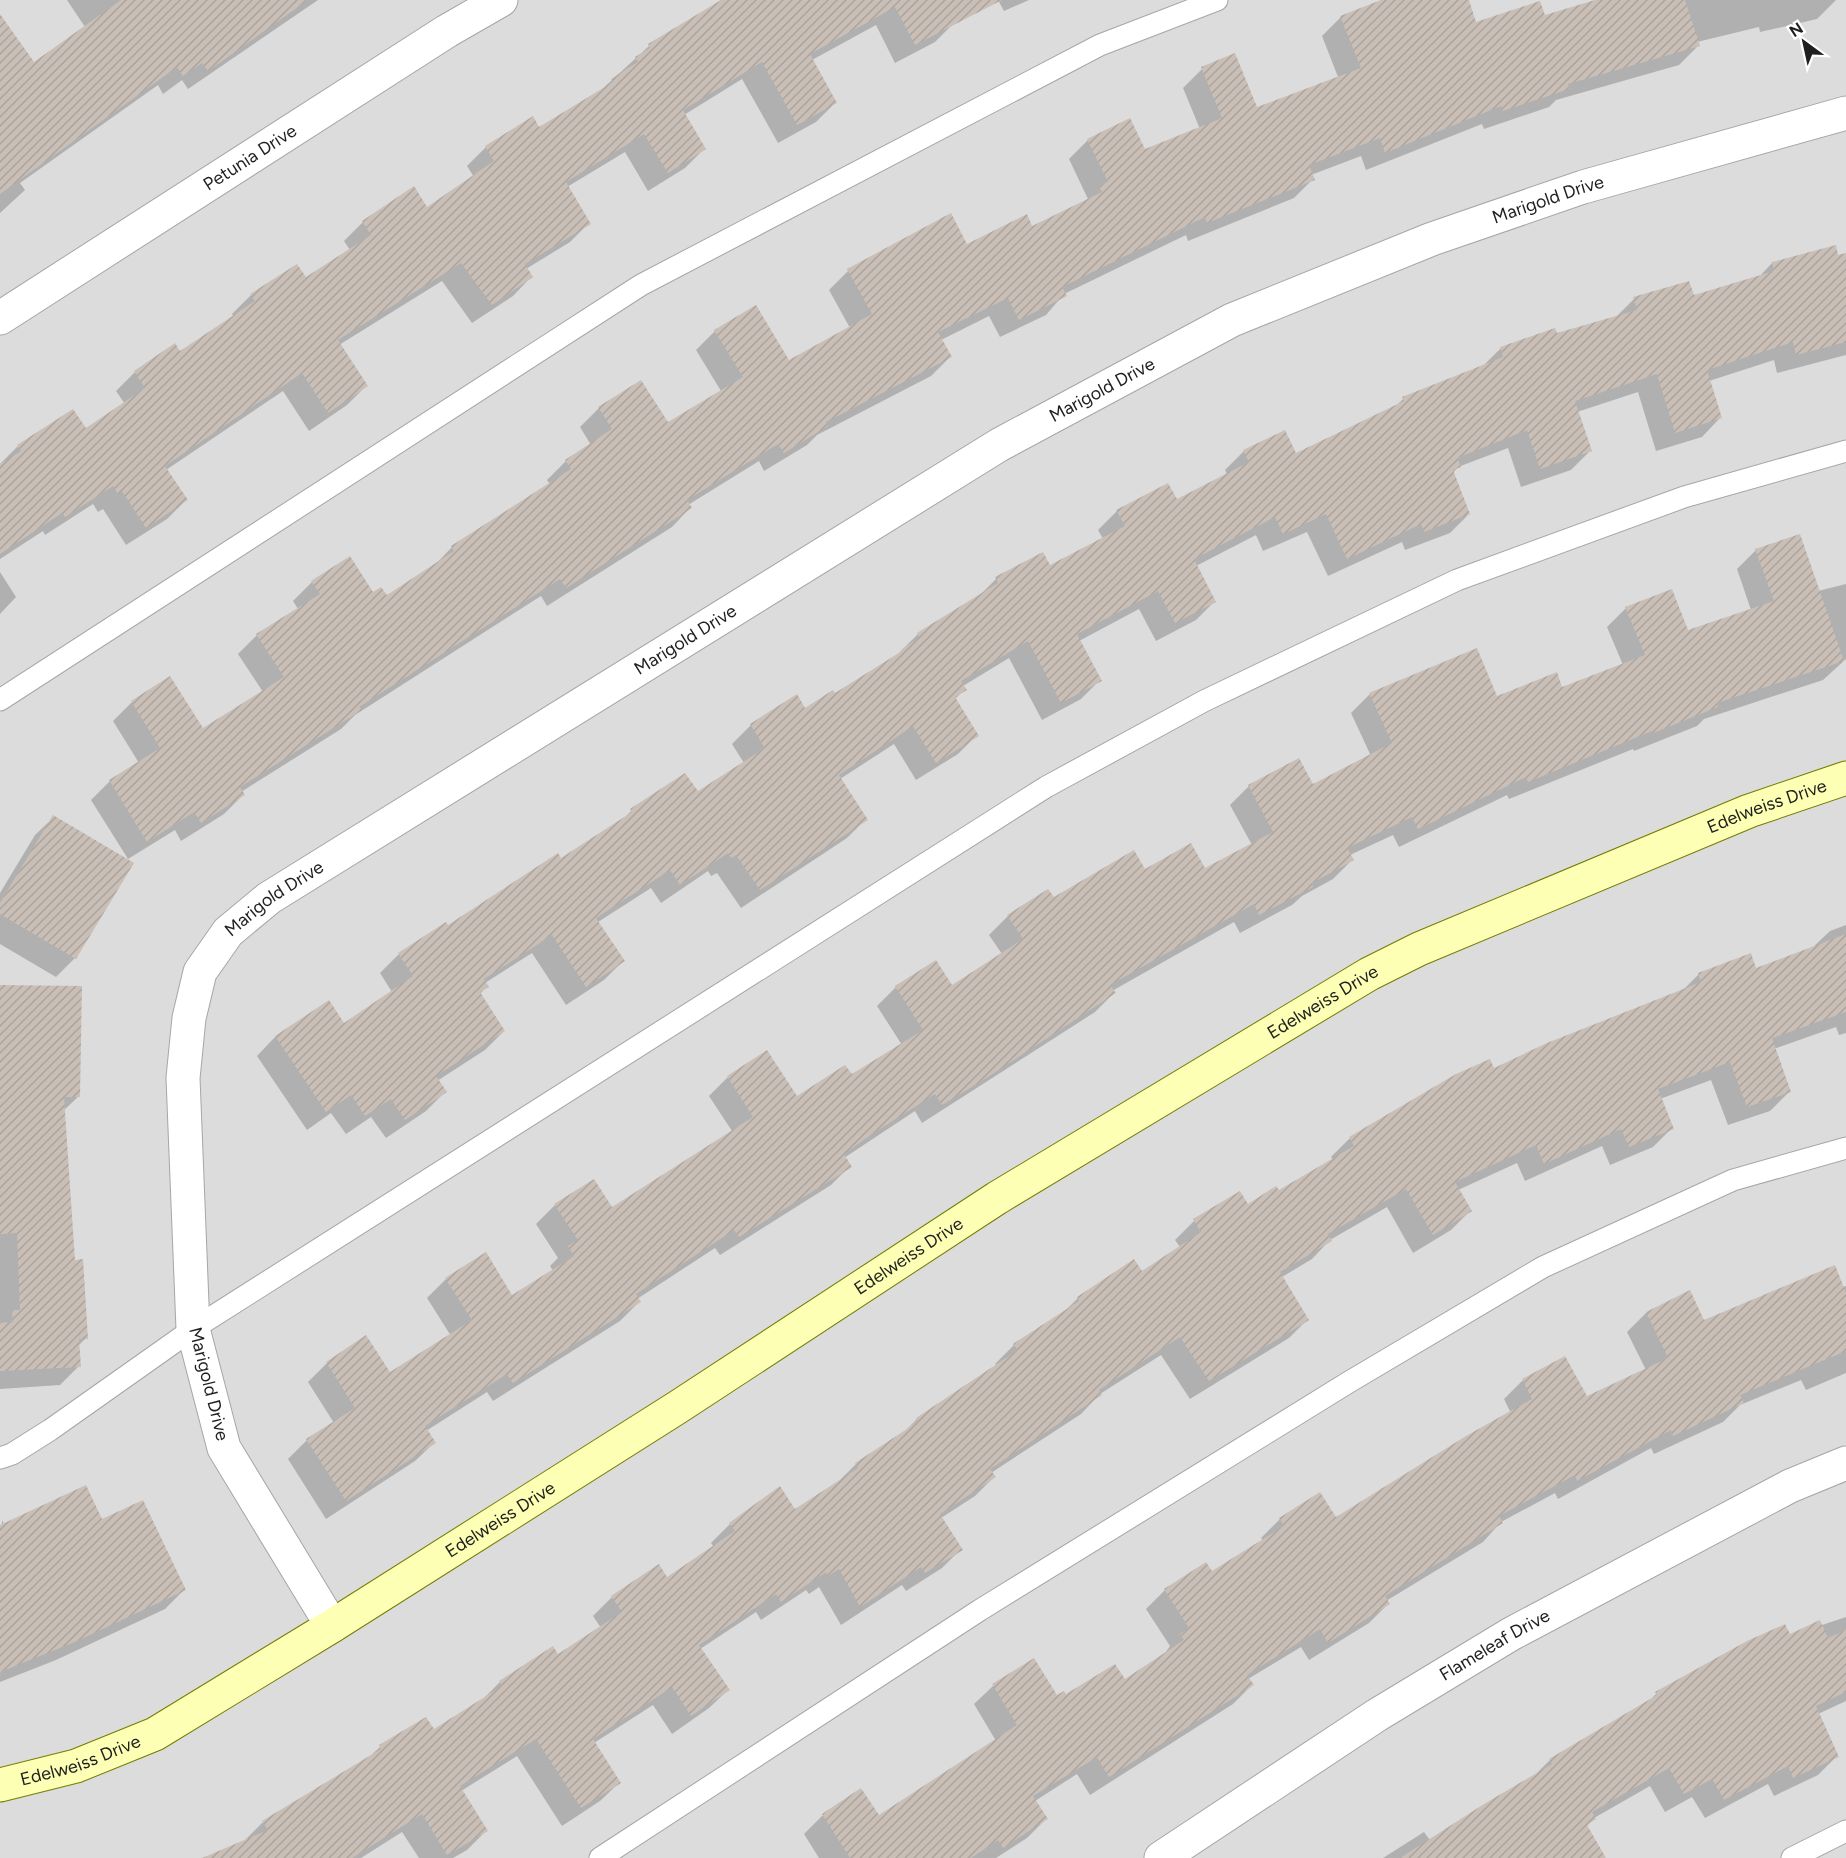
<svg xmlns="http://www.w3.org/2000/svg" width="1846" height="1858" font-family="Figtree,sans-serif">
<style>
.residential{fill:#dddcdc}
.shadow{fill:#0003}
.building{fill:url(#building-hatch)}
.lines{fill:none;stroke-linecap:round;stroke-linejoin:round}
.lane-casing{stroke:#a6a6a6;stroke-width:23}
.street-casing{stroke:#a6a6a6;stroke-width:35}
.secondary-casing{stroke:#717c00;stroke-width:35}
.lane{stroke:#fff;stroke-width:21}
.street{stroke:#fff;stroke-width:33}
.secondary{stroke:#fcffb4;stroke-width:33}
.labels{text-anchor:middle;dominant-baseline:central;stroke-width:6;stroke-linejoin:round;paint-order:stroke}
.street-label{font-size:18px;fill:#1f1f1f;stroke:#fff}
</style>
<defs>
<pattern id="building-hatch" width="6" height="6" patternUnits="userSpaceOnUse" patternTransform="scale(1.5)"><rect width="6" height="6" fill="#c9bfb7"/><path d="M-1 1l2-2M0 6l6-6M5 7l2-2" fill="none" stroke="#aca49d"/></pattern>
</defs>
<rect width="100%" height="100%" fill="#f1ede4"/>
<!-- residential -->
<rect class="residential" x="0" y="0" width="1846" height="1858"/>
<!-- shadow -->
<g class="shadow">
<polygon points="67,0 318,0 188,89 182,80 163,94 158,85 20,183 25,190 0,213 0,51 34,64 85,27"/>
<polygon points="730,0 942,0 954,23 935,42 895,63 876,25 812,60 835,103 816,122 778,143 742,79 684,115 704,149 685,168 648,191 625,152 567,187 589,223 570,242 526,269 531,277 513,296 472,323 442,281 339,345 366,386 347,405 309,431 283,391 166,470 186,500 167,519 126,545 103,509 98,512 93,504 45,535 43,531 0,559 0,464 18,446 85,430 125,404 116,391 135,372 179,353 234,317 232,314 251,295 305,279 350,250 344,241 363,222 413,188 426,209 474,177 467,166 486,147 539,129 599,92 649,46"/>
<polygon points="998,0 1029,0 1004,11"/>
<polygon points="1385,0 1468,0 1475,24 1544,17 1600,0 1836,0 1817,19 1760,32 1759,27 1697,42 1698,46 1679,65 1556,100 1549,107 1484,129 1482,124 1366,170 1361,156 1311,175 1313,179 1294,198 1188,241 1186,235 1064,294 1046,315 1000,337 989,316 941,340 950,357 931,376 817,435 807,445 764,471 759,461 688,505 690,508 672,527 547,606 541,596 355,715 341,729 241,792 243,795 224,814 181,841 175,830 128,859 91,800 110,781 139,763 113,721 132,702 170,678 202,730 263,692 238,654 257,635 298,609 293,601 312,582 386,597 434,566 452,547 550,484 547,480 566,461 591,445 580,427 599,408 667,424 721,391 696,350 715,331 788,362 850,328 829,290 848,271 966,246 1032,228 1088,199 1069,159 1088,140 1130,120 1145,151 1200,129 1183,88 1202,69 1256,109 1338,77 1322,36 1341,17"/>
<polygon points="1846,254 1846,355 1777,373 1774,360 1709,381 1720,418 1702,437 1656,451 1638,392 1577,412 1590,451 1571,470 1521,487 1508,448 1458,467 1453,473 1469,514 1450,533 1405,550 1402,542 1328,576 1307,532 1263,551 1256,535 1196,566 1215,601 1196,620 1156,641 1139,609 1079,641 1100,680 1081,699 1042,720 1009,658 963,686 965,689 955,699 977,735 958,754 916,780 894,744 840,779 866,819 847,838 741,908 717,873 711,876 708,871 661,903 651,888 598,922 623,961 604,980 566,1005 532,953 485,983 487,986 480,994 504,1031 485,1050 437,1081 445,1092 426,1111 386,1138 371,1117 346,1134 331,1113 307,1130 257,1056 275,1037 328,1002 344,1025 392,992 380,973 399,954 445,924 447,927 561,860 621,821 631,811 698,793 744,763 732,744 751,725 805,710 834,695 894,658 918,634 977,598 996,579 1043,554 1049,567 1103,539 1098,530 1117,511 1176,501 1227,474 1225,470 1244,451 1295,454 1395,407 1403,399 1481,368 1501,348 1615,318 1634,299 1693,296 1759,277 1772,263"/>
<polygon points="1756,550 1818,591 1846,584 1846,659 1823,680 1704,719 1697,726 1634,751 1633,749 1509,799 1507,795 1399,847 1393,835 1350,855 1352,860 1333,879 1302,896 1292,905 1240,933 1234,922 1112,991 1114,993 1095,1012 922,1123 915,1111 844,1158 850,1166 831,1185 720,1255 715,1248 637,1299 639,1302 620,1321 493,1401 487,1392 426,1431 434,1443 415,1461 326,1519 288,1459 307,1440 334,1423 308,1382 327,1363 390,1374 451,1336 427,1298 446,1279 512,1297 553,1271 550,1266 558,1258 536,1224 555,1205 612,1209 732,1131 709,1096 728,1077 797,1098 851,1077 902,1045 877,1006 896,987 952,987 1002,954 989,935 1008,916 1144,871 1204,870 1252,845 1230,805 1249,786 1312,786 1371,756 1351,713 1370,694 1477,650 1496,698 1562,689 1623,665 1607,627 1626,608 1687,632 1751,610 1737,569"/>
<polygon points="0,572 16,597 0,614"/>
<polygon points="54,817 132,864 75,958 56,977 0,944 0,893 35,835"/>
<polygon points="1846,925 1846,1033 1839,1035 1836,1027 1774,1049 1789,1092 1770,1111 1728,1125 1711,1080 1660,1099 1672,1128 1653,1147 1610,1165 1602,1146 1525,1181 1517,1163 1458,1190 1470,1211 1451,1230 1413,1253 1387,1207 1330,1240 1312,1259 1282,1277 1307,1320 1289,1338 1190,1399 1161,1355 1100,1394 1081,1414 991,1473 994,1477 975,1496 941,1518 961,1549 942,1568 906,1591 902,1585 841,1625 819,1587 809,1594 806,1590 761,1620 756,1612 700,1649 728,1690 709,1708 672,1734 653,1705 594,1743 619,1783 600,1801 562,1826 517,1756 461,1791 486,1831 467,1850 453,1858 419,1858 402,1832 361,1858 255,1858 244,1841 263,1822 369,1757 380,1747 433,1732 481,1701 500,1682 552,1648 557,1656 601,1628 593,1616 612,1597 667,1579 714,1547 711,1543 730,1524 795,1511 837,1483 856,1464 904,1432 917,1419 997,1366 995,1364 1014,1345 1062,1314 1078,1298 1141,1273 1180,1247 1175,1240 1194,1221 1247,1206 1279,1192 1333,1160 1331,1157 1350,1138 1493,1070 1681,992 1699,974 1755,970 1811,949 1830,931"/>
<polygon points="0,986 78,1097 63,1111 73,1262 86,1338 78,1346 79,1366 60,1385 0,1389"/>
<polygon points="1846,1286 1846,1373 1806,1390 1801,1380 1740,1405 1723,1422 1654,1454 1651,1448 1558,1499 1555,1493 1501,1522 1483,1542 1386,1601 1388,1604 1369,1623 1309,1660 1301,1647 1248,1679 1252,1685 1233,1704 1090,1795 1077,1774 1035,1801 1046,1819 1027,1838 996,1858 819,1858 804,1834 823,1815 860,1790 879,1817 996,1741 974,1704 993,1686 1034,1660 1057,1697 1124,1681 1163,1656 1170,1646 1146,1609 1165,1590 1212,1573 1263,1541 1261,1538 1280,1519 1335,1519 1511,1413 1504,1399 1523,1380 1565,1358 1586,1398 1646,1370 1627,1332 1646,1313 1690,1292 1704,1322"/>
<polygon points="2,1520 4,1524 101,1521 184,1590 165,1609 56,1660 0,1682"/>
<polygon points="1846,1617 1846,1701 1818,1714 1837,1756 1818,1775 1774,1796 1768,1784 1705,1818 1692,1797 1665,1812 1650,1786 1594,1818 1586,1827 1604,1858 1383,1858 1424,1832 1429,1839 1435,1837 1531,1779 1550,1760 1648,1702 1656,1694 1789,1636"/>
</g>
<!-- building -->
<g class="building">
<polygon points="121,0 308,0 208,71 202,63 183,76 177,67 0,194 0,14 34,62"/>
<polygon points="721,0 1002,0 915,45 895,7 810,54 837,103 797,125 762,62 683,110 706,149 668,173 644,134 566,182 591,224 525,264 533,277 492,305 461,263 338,340 368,386 328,413 302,373 165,466 188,500 146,528 122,491 118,494 113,486 65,517 62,513 0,554 0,464 21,451 17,445 73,409 86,428 145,388 134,371 175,343 180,351 255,301 250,294 297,264 306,277 371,235 362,221 414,186 427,207 494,161 485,146 533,116 539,127 613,82 611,79 638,62 635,57 650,48 648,44"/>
<polygon points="1381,0 1469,0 1476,22 1540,1 1545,15 1595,0 1685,0 1700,46 1568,84 1569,89 1503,111 1501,106 1385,153 1380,138 1309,165 1315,180 1207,223 1205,217 1062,287 1067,296 1019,320 1008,298 938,332 952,357 826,422 828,426 784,453 778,444 687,500 692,508 596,569 566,588 560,579 359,707 362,710 240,787 245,795 201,823 194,812 147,842 109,780 160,748 131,701 170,676 203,728 284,677 256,634 320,594 311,581 350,556 373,592 381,587 387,595 454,551 451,546 571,469 565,460 612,429 598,407 641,380 668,422 743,377 714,330 756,305 789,360 872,314 847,269 951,213 967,244 1027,214 1032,226 1102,192 1099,186 1108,182 1087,139 1130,118 1145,149 1222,118 1201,67 1235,53 1257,107 1361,68 1340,16"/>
<polygon points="1836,245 1838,255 1846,253 1846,342 1796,355 1793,342 1707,370 1722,418 1675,433 1657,374 1575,401 1592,451 1540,469 1527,430 1457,458 1461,467 1453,470 1470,514 1424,532 1421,524 1347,559 1326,514 1283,534 1275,517 1194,559 1216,602 1175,623 1158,591 1077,634 1102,681 1061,703 1028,641 961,681 967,690 955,697 979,736 936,763 913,726 839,775 868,820 760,890 736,855 731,858 728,853 680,885 670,870 596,918 625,961 586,987 552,935 484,979 489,987 480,992 505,1031 436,1076 447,1092 405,1120 391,1099 365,1116 351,1095 326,1112 275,1036 329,1000 344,1023 413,976 398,953 446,922 448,925 558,853 561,858 632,812 630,809 685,773 698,791 765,748 750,724 797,694 805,708 833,690 835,693 902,651 901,650 920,637 917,633 998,583 995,577 1043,552 1050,565 1125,526 1116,510 1168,483 1177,499 1249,462 1243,450 1285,430 1296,453 1404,401 1402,397 1503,357 1500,347 1555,328 1557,333 1637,310 1633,297 1689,281 1694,295 1774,271 1772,262"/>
<polygon points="1800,534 1844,661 1717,703 1718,707 1653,733 1652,731 1528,782 1526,777 1418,829 1412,817 1347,848 1354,860 1312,883 1313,887 1259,915 1254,904 1110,985 1116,993 980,1082 942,1105 935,1094 872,1134 844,1154 852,1167 739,1237 734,1230 636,1294 641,1302 513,1383 507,1374 425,1426 436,1443 346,1501 306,1439 355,1408 326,1362 366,1335 390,1372 472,1320 445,1278 486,1252 512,1295 574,1256 568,1246 578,1240 554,1204 594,1179 612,1207 753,1117 727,1076 767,1050 797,1096 845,1065 852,1074 923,1030 895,986 936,960 952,985 1023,939 1007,915 1048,889 1054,897 1134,850 1145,869 1191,843 1205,868 1273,832 1248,785 1299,758 1313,784 1392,743 1369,693 1477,648 1497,696 1557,672 1562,687 1645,655 1625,607 1672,589 1688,630 1774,601 1755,549"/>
<polygon points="53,815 134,863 76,959 0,914 0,903"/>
<polygon points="1846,934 1846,1012 1772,1038 1791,1092 1747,1107 1730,1062 1658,1089 1674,1129 1629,1147 1621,1129 1544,1164 1536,1145 1455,1182 1472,1211 1433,1235 1406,1189 1328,1234 1332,1241 1280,1272 1309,1320 1209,1381 1180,1337 1099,1390 1102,1395 990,1469 996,1477 940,1514 963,1550 925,1573 921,1567 860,1607 839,1569 828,1576 826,1572 781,1602 776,1594 699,1645 730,1690 691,1716 672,1687 593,1739 621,1783 581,1808 536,1739 460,1786 488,1831 447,1855 422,1814 352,1858 202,1858 268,1830 262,1821 381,1749 379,1745 426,1717 434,1729 502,1686 499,1681 553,1646 558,1654 622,1612 611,1596 659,1564 667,1577 735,1531 729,1523 780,1486 795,1509 858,1468 855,1463 907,1429 918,1420 916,1418 1018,1350 1013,1344 1079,1301 1077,1297 1134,1259 1142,1271 1201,1232 1193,1219 1240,1191 1248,1204 1276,1186 1279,1190 1354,1146 1349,1137 1456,1074 1490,1059 1494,1068 1547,1043 1701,982 1698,973 1751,953 1756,968"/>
<polygon points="0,985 82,986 80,1097 64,1097 75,1260 83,1259 88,1339 79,1339 81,1367 0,1371 0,1323 13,1322 12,1310 20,1310 17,1233 0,1234"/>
<polygon points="1835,1265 1846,1293 1846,1351 1740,1395 1744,1403 1673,1436 1671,1430 1577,1481 1575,1475 1499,1516 1503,1523 1385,1596 1390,1604 1328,1643 1320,1629 1247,1675 1254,1685 1109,1777 1097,1757 1033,1796 1048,1819 1003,1848 998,1840 971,1858 850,1858 822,1814 861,1788 879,1815 1017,1725 992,1684 1034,1658 1057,1695 1064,1691 1066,1694 1115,1664 1125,1679 1184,1640 1180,1634 1189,1628 1164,1589 1206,1562 1212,1571 1284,1526 1279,1518 1320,1492 1336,1517 1466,1436 1532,1399 1522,1379 1565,1356 1587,1396 1668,1358 1646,1312 1690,1290 1704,1320"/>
<polygon points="86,1485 102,1519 143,1500 186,1590 77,1641 0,1672 0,1525"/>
<polygon points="1820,1620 1828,1638 1846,1630 1846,1692 1816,1706 1839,1757 1793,1778 1788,1766 1724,1800 1712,1779 1684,1794 1669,1768 1592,1812 1596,1819 1587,1825 1606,1858 1400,1858 1484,1804 1552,1764 1549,1759 1657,1695 1655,1692 1747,1641 1785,1624 1790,1634"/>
</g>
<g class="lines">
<defs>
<g id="lane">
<polyline points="0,700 641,285 1100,45 1217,0"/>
<polyline points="0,1458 12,1454 50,1430 193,1329 1046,787 1204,701 1457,580 1684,497 1846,451"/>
<polyline points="600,1858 980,1610 1349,1382 1543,1267 1733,1180 1846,1148"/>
<polyline points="1792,1858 1846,1831"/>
</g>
<g id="street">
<path id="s1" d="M0,318L447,31L501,0"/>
<path id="s2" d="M332,1626L224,1448L193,1329L183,1078L189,1018L200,972L228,932L269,898L999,445L1232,320L1432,239L1583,187L1846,113"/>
<path id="s3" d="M1161,1858L1377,1715L1511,1634L1790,1486L1846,1463"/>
</g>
<g id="secondary">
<path id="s4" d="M0,1785L76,1766L155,1734L332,1626L678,1407L997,1198L1369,974L1419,949L1749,811L1846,778"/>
</g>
</defs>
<!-- lane casing -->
<use href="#lane" class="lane-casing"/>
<!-- street casing -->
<use href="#street" class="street-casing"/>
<!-- secondary casing -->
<use href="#secondary" class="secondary-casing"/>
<!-- lane -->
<use href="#lane" class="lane"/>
<!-- street -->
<use href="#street" class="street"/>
<!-- secondary -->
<use href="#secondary" class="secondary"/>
</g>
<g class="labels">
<!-- street labels -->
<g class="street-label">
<text stroke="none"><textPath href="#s1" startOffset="297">Petunia Drive</textPath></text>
<text stroke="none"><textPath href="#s2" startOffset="2254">Marigold Drive</textPath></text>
<text stroke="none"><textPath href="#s2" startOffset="1768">Marigold Drive</textPath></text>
<text stroke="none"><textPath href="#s2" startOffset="1282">Marigold Drive</textPath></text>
<text stroke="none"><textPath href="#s4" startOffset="2028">Edelweiss Drive</textPath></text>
<text stroke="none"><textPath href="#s2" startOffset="796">Marigold Drive</textPath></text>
<text stroke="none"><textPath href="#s4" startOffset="1542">Edelweiss Drive</textPath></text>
<text stroke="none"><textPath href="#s4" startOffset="1056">Edelweiss Drive</textPath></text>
<text transform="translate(209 1384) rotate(76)">Marigold Drive</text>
<text stroke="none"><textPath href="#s4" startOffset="570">Edelweiss Drive</textPath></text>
<text stroke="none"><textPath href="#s3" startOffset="396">Flameleaf Drive</textPath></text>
<text stroke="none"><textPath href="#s4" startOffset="84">Edelweiss Drive</textPath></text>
</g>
</g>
<!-- north arrow -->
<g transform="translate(1804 42) rotate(327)" stroke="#ffffff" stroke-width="4.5" paint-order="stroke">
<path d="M0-4.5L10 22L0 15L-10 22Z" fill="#1f1f1f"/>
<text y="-9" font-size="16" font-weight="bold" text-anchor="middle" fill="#1f1f1f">N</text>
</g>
</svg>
